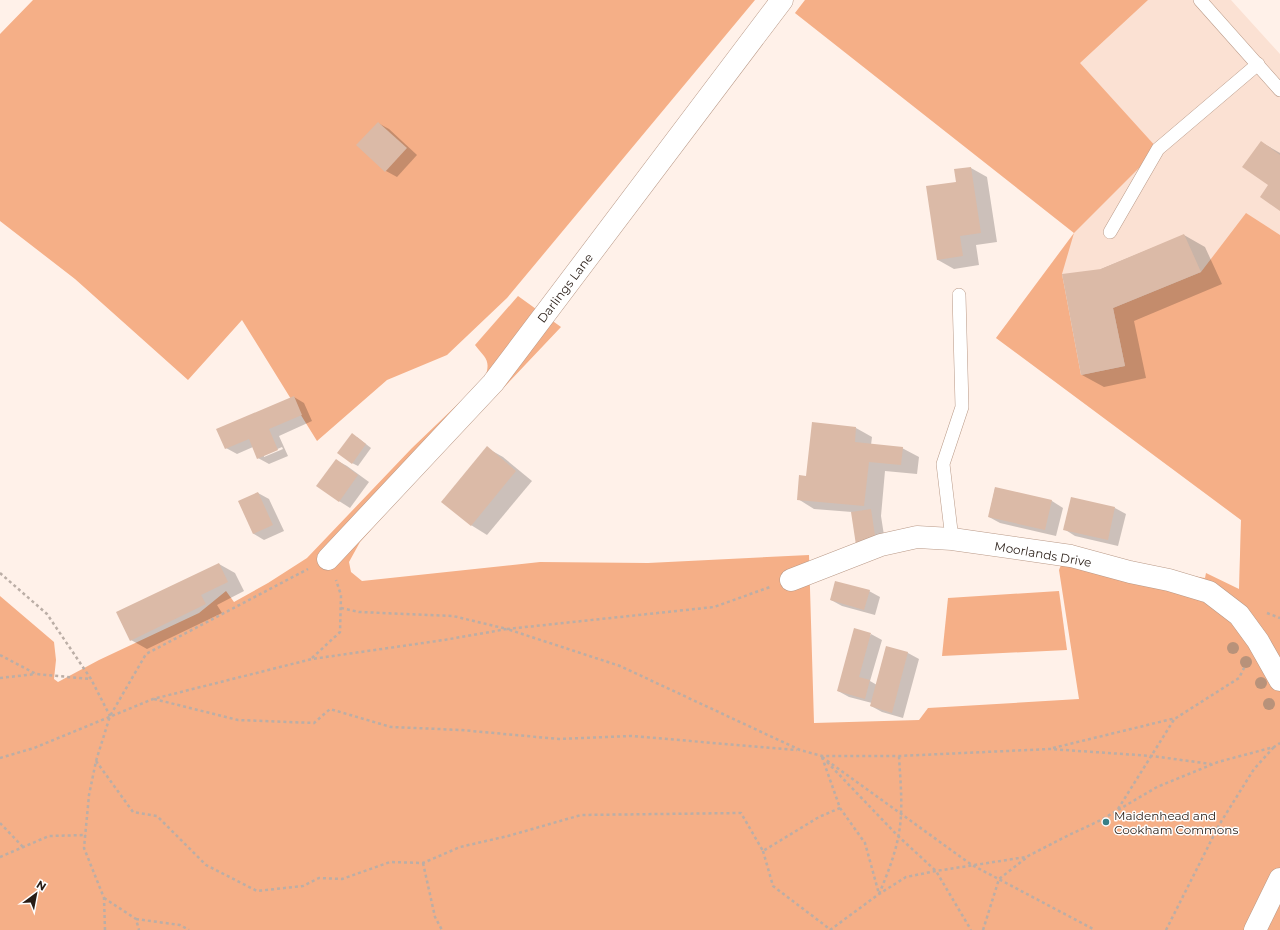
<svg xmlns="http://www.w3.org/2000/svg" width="1280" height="930" font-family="Montserrat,sans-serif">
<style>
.built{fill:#fbe1d3}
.green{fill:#f5af87}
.shadow{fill:#0003;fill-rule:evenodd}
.building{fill:#dbbaa7}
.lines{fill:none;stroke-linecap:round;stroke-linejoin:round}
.service-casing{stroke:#b99987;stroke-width:14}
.minor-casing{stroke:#b99987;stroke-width:23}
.path{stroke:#bbaea6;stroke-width:2.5;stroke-dasharray:3 3;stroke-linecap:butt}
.service{stroke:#fff;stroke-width:13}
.minor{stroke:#fff;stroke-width:22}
.tree{fill:#b8927a}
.poi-dot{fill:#377f87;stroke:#fff;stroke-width:1.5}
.labels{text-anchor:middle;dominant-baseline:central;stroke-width:3;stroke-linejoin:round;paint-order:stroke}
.street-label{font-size:12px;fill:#291d16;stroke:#fff}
.poi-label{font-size:12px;fill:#291d16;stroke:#fff;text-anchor:start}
</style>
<rect width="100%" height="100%" fill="#fff1e9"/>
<!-- built -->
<polygon class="built" points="805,0 1231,0 1280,54 1280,571 1239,598 1241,520 996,338 1074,233 795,13"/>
<!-- green -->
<g class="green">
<polygon points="33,0 755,0 507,298 447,355 387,380 317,441 242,320 188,380 75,279 0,221 0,34"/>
<path d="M805,0H1148L1080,63L1158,149L1074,233L1062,274L1081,375L1125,366L1113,308L1201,272L1246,213L1280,235V930H0V596L54,642L56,660L54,679L58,682L99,660L199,613L226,591L234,602L268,583L307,558L412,448L485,378C491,360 486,359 475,345L518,296L561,327L407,490L360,542L349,562L351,572L362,581L540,562L648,563L809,555L814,723L919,720L928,708L1079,699L1059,570L1066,553L1106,561L1205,578L1206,573L1239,589L1241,520L996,338L1074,233L795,13Z"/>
<polygon points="1059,591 1067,650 942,656 948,598"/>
</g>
<!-- shadow -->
<g class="shadow">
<polygon points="378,123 389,129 417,155 397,177 386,171 358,145"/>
<polygon points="1261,142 1280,153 1280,209 1270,185"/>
<polygon points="971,168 987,177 997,242 976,245 979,265 954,269 938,260 957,183"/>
<polygon points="1184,235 1205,247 1222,284 1134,321 1146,378 1104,387 1082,375 1101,269"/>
<path d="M294,397L304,403L312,421L279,436L288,456L269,464L258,458L253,447L237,454L226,448ZM282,447L283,449L264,457V455Z"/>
<polygon points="856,428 872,437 871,445 902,448 919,457 917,474 885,471 881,516 886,548 852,512 814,509 798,499 807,477"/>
<polygon points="357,437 371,448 358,466 352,463"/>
<polygon points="487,448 503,457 532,481 487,535 471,525"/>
<polygon points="336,460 347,466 369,482 350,508 339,501"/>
<polygon points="995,488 1052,501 1063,508 1056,536 1000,523 989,517"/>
<polygon points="258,493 269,499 284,531 264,540 254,534 239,502"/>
<polygon points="1115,508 1126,514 1118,546 1075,536 1064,529"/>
<polygon points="219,564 235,573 244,591 217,605 222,613 147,649 131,640"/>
<polygon points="869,591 880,597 875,615 842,606 831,600"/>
<polygon points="871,634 882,640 870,681 877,685 887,647 908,653 919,659 903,718 882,712 871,706 872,703 849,697 838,691"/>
</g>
<!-- building -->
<g class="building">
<polygon points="378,122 407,148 385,172 356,145"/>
<polygon points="1261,141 1280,155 1280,211 1260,197 1268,185 1242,167"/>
<polygon points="971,167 981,233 960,236 963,256 937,260 926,186 956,182 954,169"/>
<polygon points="1184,234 1201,272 1113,308 1125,366 1081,375 1062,274 1101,269"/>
<polygon points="294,396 302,415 269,429 278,450 257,459 249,439 225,449 216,429"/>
<polygon points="812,422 856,427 855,442 903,447 901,465 869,462 864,506 797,500 799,475 806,476"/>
<polygon points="352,433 366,444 352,464 337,453"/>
<polygon points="487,446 516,471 471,526 441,502"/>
<polygon points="336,459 358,475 339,502 316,486"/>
<polygon points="995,487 1052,500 1045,530 988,517"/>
<polygon points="258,492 273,525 253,534 238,501"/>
<polygon points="1071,497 1115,507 1108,540 1063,530"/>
<polygon points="871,509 876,542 856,545 851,512"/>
<polygon points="219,563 228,582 201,595 206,604 130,641 116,612"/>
<polygon points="835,581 870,590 864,610 830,600"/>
<polygon points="854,628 871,633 859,677 870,680 865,699 837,691"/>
<polygon points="886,646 908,652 892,713 870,706"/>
</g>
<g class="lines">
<defs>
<g id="service">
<polyline points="1200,0 1280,90"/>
<polyline points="1110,232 1158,149 1258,64"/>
<polyline points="952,539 943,464 962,407 959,295"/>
</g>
<g id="minor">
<polyline points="328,559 493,383 782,0"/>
<polyline points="791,580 881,545 917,537 952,539 1071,556 1130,572 1169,580 1209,592 1239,615 1258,641 1280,680"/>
<polyline points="1255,930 1280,879"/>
</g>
</defs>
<!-- service casing -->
<use href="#service" class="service-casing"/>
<!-- minor casing -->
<use href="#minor" class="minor-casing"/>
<!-- path -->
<g class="path">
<polyline points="0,573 47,614 91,679 110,716"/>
<polyline points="341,608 359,612 453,616 507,629 714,607 770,587"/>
<polyline points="1267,613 1280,618"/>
<polyline points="0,655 36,674 90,679"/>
<polyline points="312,658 340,632 341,595 336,580"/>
<polyline points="0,678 36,674"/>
<polyline points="154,699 238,720 314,723 330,709 391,727 461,730 559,739 631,736 797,750"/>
<polyline points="1053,748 1176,718 1239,678 1245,666"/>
<polyline points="822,757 972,865 1095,930"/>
<polyline points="822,757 840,808 865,843 879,894"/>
<polyline points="0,758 34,748 153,699 312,659 444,640 507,629 620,666 800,750 822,756 899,756 1050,749 1152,756 1211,764"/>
<polyline points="96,761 133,812 157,816 206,865 257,891 303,886 319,878 342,879 390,862 423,863 460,847 508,836 581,815 741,813 763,851 819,817 840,808"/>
<polyline points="827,762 898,836 936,871 971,930"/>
<polyline points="1118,809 1175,718"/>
<polyline points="0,823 23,847"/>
<polyline points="763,851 773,886 831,930"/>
<polyline points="0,857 49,836 86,835"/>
<polyline points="423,863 435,917 442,930"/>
<path d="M879,894C890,868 900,842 901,814C902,795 900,775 899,756"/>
<polyline points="104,898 136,919 139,930"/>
<polyline points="136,919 180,925 189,930"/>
<polyline points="105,930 104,898 84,848 89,795 96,761 110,716 146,654 308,569"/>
<polyline points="830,930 879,894 906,877 936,871 1026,857 1067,836 1101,820 1157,787 1218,762 1274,747 1280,743"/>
<polyline points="983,930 999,879 1026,858"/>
<polyline points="1166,930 1219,825 1254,769 1274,747"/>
</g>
<!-- service -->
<use href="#service" class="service"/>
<!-- minor -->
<use href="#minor" class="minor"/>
</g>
<!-- trees -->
<g class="tree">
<circle cx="1233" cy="648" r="6"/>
<circle cx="1246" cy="662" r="6"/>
<circle cx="1261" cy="683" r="6"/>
<circle cx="1269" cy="704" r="6"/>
</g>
<!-- markers -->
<circle class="poi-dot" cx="1106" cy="822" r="4"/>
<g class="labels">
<!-- street labels -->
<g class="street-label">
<text transform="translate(565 288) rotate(-53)">Darlings Lane</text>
<text transform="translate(1043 554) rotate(10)">Moorlands Drive</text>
</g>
<!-- poi labels -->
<g class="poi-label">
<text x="1114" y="815">Maidenhead and<tspan x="1114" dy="14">Cookham Commons</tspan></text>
</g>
</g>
<!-- north arrow -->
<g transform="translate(36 894) rotate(32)" stroke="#ffffff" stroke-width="3" paint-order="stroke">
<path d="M0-3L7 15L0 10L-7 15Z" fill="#291d16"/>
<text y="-6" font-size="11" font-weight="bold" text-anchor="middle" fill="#291d16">N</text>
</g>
</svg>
